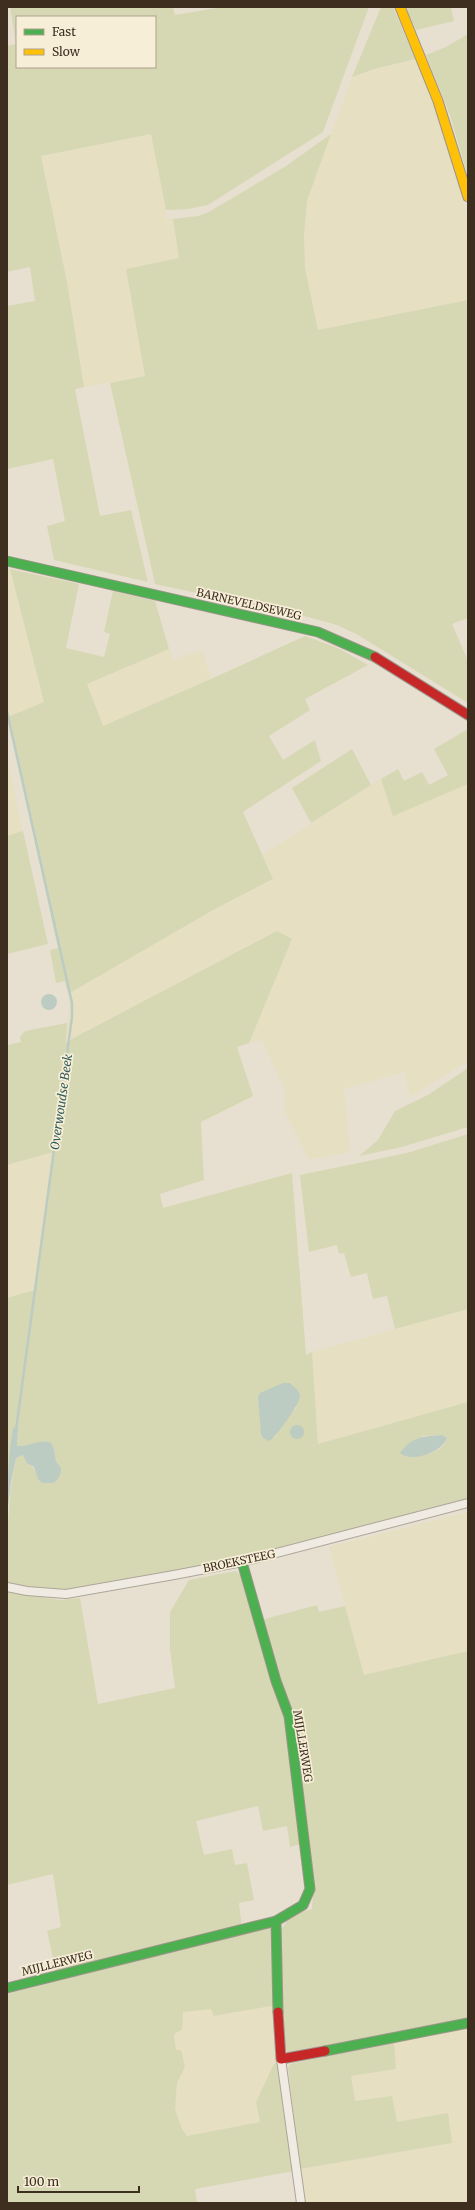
<svg xmlns="http://www.w3.org/2000/svg" width="475" height="2210" font-family="Merriweather,serif">
<style>
.farmland{fill:#e6dfc2}
.green{fill:#d6d7b3;fill-rule:evenodd}
.water{fill:#bcccc2}
.lines{fill:none;stroke-linecap:round;stroke-linejoin:round}
.stream{stroke:#bcccc2;stroke-width:2.5}
.street-casing{stroke:#ada599;stroke-width:10}
.fast-casing{stroke:#9c958a;stroke-width:11}
.slow-casing{stroke:#9c958a;stroke-width:11}
.jam-casing{stroke:#9c958a;stroke-width:11}
.street{stroke:#efebe3;stroke-width:8}
.fast{stroke:#4caf50;stroke-width:9}
.slow{stroke:#ffc107;stroke-width:9}
.jam{stroke:#c62828;stroke-width:9}
.labels{text-anchor:middle;dominant-baseline:central;stroke-width:3.5;stroke-linejoin:round;paint-order:stroke}
.street-label{font-size:11px;fill:#3d2e20;stroke:#f7eed8}
.water-label{font-size:12px;font-style:italic;fill:#2f5d5a;stroke:#f7eed8}
</style>
<rect width="100%" height="100%" fill="#e7e0d1"/>
<!-- farmland -->
<g class="farmland">
<polygon points="415,59 429,92 447,145 468,218 468,300 318,330 305,268 304,236 307,201 331,134 352,77 374,69"/>
<polygon points="151,134 166,210 166,219 173,219 180,258 126,269 145,376 84,387 67,281 41,156"/>
<polygon points="7,568 10,569 44,702 8,717"/>
<polygon points="169,649 173,660 202,650 211,679 103,726 87,684"/>
<polygon points="7,756 23,831 7,836"/>
<polygon points="381,779 393,815 468,784 468,1061 410,1097 404,1072 344,1089 350,1152 309,1160 284,1110 285,1091 262,1040 249,1043 292,939 277,931 65,1042 69,1011 68,994 213,910 272,880 262,855"/>
<polygon points="53,1151 35,1290 7,1298 7,1165"/>
<polygon points="468,1309 468,1402 318,1444 312,1352"/>
<polygon points="468,1512 468,1651 364,1675 329,1547"/>
<polygon points="276,2005 279,2062 260,2122 187,2136 182,2129 175,2109 177,2083 185,2067 181,2050 176,2051 174,2036 175,2033 182,2030 183,2012 211,2009 215,2016"/>
<polygon points="468,2028 468,2203 304,2203 300,2169 452,2143 397,2122 355,2101 351,2076 396,2069 394,2042"/>
</g>
<!-- green -->
<g class="green">
<path d="M10,7H173L175,15L223,7H369L323,132L208,205L188,209L166,210L151,134L41,156L67,282L84,387L75,389L100,516L131,510L148,582L54,560L47,526L65,521L53,459L7,469V306L35,301L30,267L7,272V46L16,44ZM17,17H155V67H17Z"/>
<polygon points="381,7 393,7 415,59 374,69 352,77"/>
<polygon points="405,7 451,7 454,21 416,30"/>
<polygon points="468,34 468,177 450,115 426,55 446,47"/>
<polygon points="331,134 307,201 304,236 305,268 318,330 468,300 468,618 452,624 468,661 468,703 358,635 337,625 308,617 155,584 110,383 145,376 126,269 179,258 173,219 198,216 209,212 286,166"/>
<polygon points="10,569 79,584 66,648 104,657 110,634 104,632 113,591 155,601 169,649 87,684 103,726 211,679 305,636 338,648 368,665 305,699 310,710 269,736 283,760 315,740 321,761 243,812 273,879 213,910 68,994 65,981 56,983 50,950 58,948 8,717 44,702"/>
<polygon points="468,729 468,784 393,816 381,779 398,769 404,781 422,772 429,785 448,775 434,749"/>
<polygon points="352,749 371,785 311,823 292,788"/>
<polygon points="23,831 48,944 7,954 7,836"/>
<path d="M277,931L292,939L249,1043L237,1047L253,1096L201,1122L204,1180L160,1194L163,1208L292,1173L306,1355L312,1352L318,1444L468,1402V1500L205,1568L61,1593L7,1584C7,1541 7,1500 16,1458L23,1455C28,1464 36,1467 38,1479L59,1464L56,1461L54,1449L45,1441L29,1446H17L18,1432L14,1428L7,1481V1298L35,1290L53,1152L7,1165V1045L21,1042L20,1037L25,1031L67,1023L66,1042ZM258,1396L297,1407L285,1420L275,1437L260,1409ZM442,1435L447,1439C444,1447 437,1451 429,1454L422,1436Z"/>
<polygon points="468,1068 468,1127 402,1147 359,1156 378,1140 395,1111 428,1095"/>
<polygon points="468,1134 468,1309 395,1329 387,1296 373,1299 367,1273 351,1277 344,1253 339,1254 337,1245 309,1252 300,1175 407,1153"/>
<polygon points="236,1571 241,1575 288,1722 301,1844 290,1847 287,1826 263,1831 258,1806 196,1821 204,1855 232,1849 235,1865 247,1863 254,1900 239,1903 242,1928 56,1972 47,1931 61,1927 53,1874 7,1885 7,1591 60,1600 80,1598 98,1704 175,1688 170,1649 170,1612 189,1580"/>
<polygon points="317,1605 319,1612 345,1606 364,1675 468,1651 468,2020 288,2052 281,2044 281,1930 291,1915 312,1909 313,1894 292,1712 261,1620"/>
<polygon points="269,1927 274,1931 276,2005 214,2016 211,2009 183,2012 182,2030 175,2033 174,2036 176,2050 181,2050 185,2067 177,2083 175,2109 182,2129 187,2136 260,2122 256,2102 274,2064 279,2062 294,2171 195,2189 197,2203 7,2203 7,1994"/>
<polygon points="394,2042 396,2069 351,2076 355,2101 392,2096 397,2122 448,2113 452,2143 300,2169 288,2068 290,2064"/>
</g>
<!-- water -->
<g class="water">
<circle cx="49" cy="1002" r="8"/>
<path d="M283,1383H290C294,1387 299,1390 300,1396C300,1404 276,1437 269,1441L263,1438L261,1434L258,1396L260,1393Z"/>
<circle cx="297" cy="1432" r="7"/>
<path d="M18,1427L17,1446C28,1447 41,1438 51,1443L54,1449L56,1461L61,1468C61,1475 59,1478 54,1483H42L38,1479L34,1467L27,1463L23,1455L16,1458L11,1482L7,1516C7,1487 8,1458 13,1428Z"/>
<path d="M442,1435L447,1438C442,1453 410,1463 400,1453C411,1437 424,1436 442,1435Z"/>
</g>
<g class="lines">
<!-- stream -->
<g class="stream">
<polyline points="7,712 72,1003 72,1017 16,1430"/>
<polyline points="7,1496 8,1487"/>
</g>
<defs>
<g id="street">
<polyline points="7,1587 27,1591 66,1594 174,1575 242,1562 468,1503"/>
<polyline points="281,2059 301,2203"/>
</g>
<g id="fast">
<polyline points="7,561 318,632 375,657"/>
<polyline points="242,1562 276,1681 289,1716 310,1889 303,1905 276,1921 278,2012"/>
<polyline points="7,1988 276,1921"/>
<polyline points="325,2051 468,2023"/>
</g>
<polyline id="slow" points="400,7 438,101 468,197"/>
<g id="jam">
<polyline points="375,657 468,715"/>
<polyline points="278,2012 281,2059 325,2051"/>
</g>
</defs>
<!-- street casing -->
<use href="#street" class="street-casing"/>
<!-- fast casing -->
<use href="#fast" class="fast-casing"/>
<!-- slow casing -->
<use href="#slow" class="slow-casing"/>
<!-- jam casing -->
<use href="#jam" class="jam-casing"/>
<!-- street -->
<use href="#street" class="street"/>
<!-- fast -->
<use href="#fast" class="fast"/>
<!-- slow -->
<use href="#slow" class="slow"/>
<!-- jam -->
<use href="#jam" class="jam"/>
</g>
<g class="labels">
<!-- street labels -->
<g class="street-label">
<text transform="translate(249 604) rotate(13)">BARNEVELDSEWEG</text>
<text transform="translate(239 1561) rotate(-12)">BROEKSTEEG</text>
<text transform="translate(303 1746) rotate(81)">MIJLLERWEG</text>
<text transform="translate(57 1963) rotate(-14)">MIJLLERWEG</text>
</g>
<!-- water labels -->
<g class="water-label">
<text transform="translate(61 1102) rotate(-82)">Overwoudse Beek</text>
</g>
</g>
<!-- border -->
<rect width="475" height="2210" fill="none" stroke="#3d2e20" stroke-width="16"/>
<!-- legend -->
<rect x="16" y="16" width="140" height="52" fill="#f7eed8" stroke="#ada18e"/>
<rect x="24" y="29" width="20" height="6" fill="#4caf50" stroke="#ada18e"/>
<text x="52" y="36" font-size="12" fill="#3d2e20">Fast</text>
<rect x="24" y="49" width="20" height="6" fill="#ffc107" stroke="#ada18e"/>
<text x="52" y="56" font-size="12" fill="#3d2e20">Slow</text>
<!-- scale -->
<path d="M18 2186v6h121v-6" fill="none" stroke="#3d2e20" stroke-width="2"/>
<text x="24" y="2186" font-size="12" fill="#3d2e20" stroke="#f7eed8" stroke-width="3" paint-order="stroke">100 m</text>
</svg>
